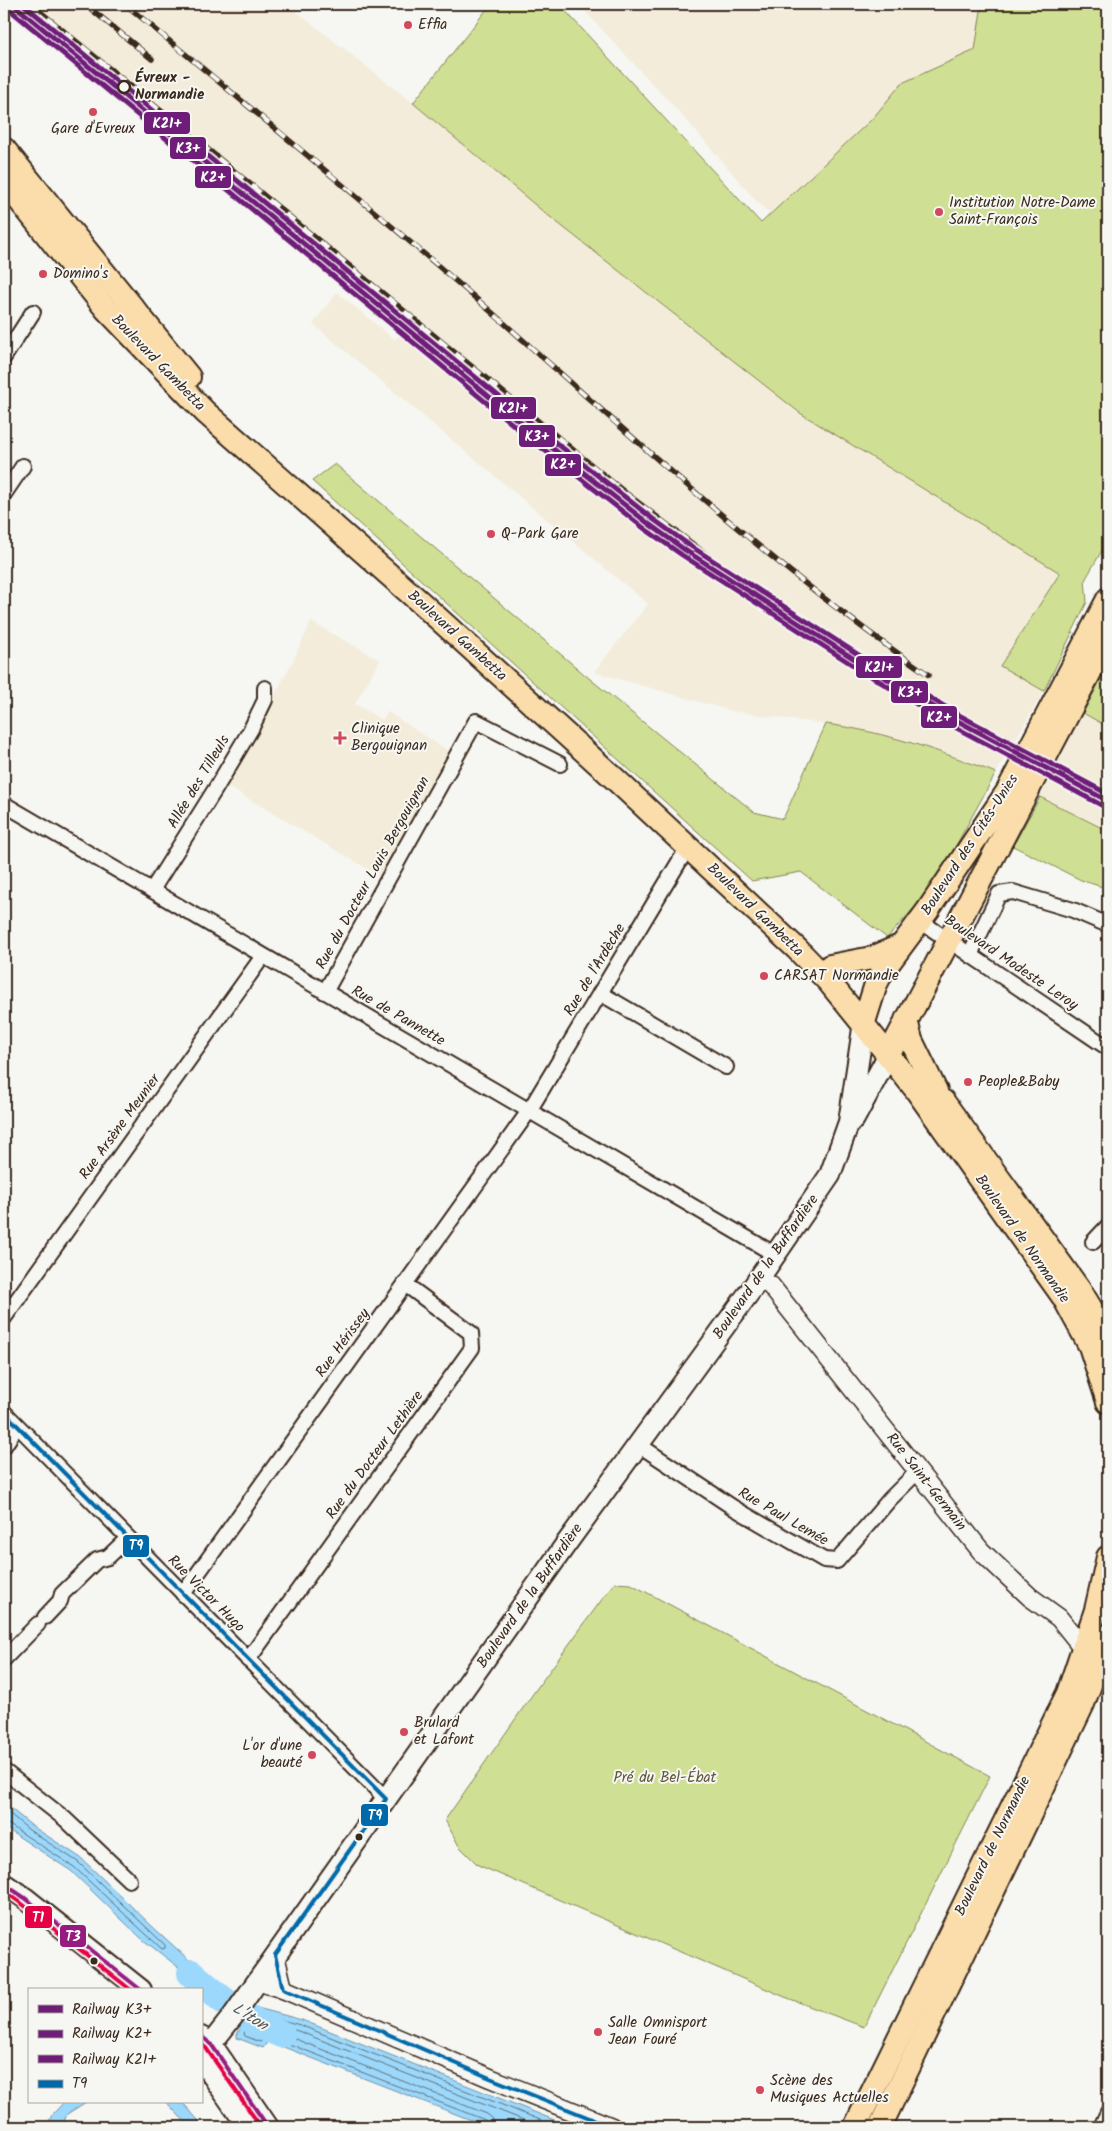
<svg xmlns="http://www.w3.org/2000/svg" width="1112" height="2131" font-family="Kalam,sans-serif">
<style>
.built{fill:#f3ecda}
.green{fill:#cfdf93;stroke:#858458}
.water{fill:#9bd8fc;stroke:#7592a3}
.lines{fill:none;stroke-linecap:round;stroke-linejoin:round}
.shore{stroke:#617077;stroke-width:1}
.river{stroke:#9bd8fc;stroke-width:28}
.minor-casing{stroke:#3b2a1e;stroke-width:18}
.tertiary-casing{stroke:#3b2a1e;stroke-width:21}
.secondary-casing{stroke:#3b2a1e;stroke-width:24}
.primary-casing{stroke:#3b2a1e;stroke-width:26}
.minor{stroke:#f6f6f2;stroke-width:14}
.tertiary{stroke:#f6f6f2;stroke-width:18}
.secondary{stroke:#f6f6f2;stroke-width:20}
.primary{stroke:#faddab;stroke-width:22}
.rail-casing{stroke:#3b2a1e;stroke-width:5.5}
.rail{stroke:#f6f6f2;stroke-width:4;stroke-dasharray:11;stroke-linecap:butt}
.bus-1-casing{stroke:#f6f6f2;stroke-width:8}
.bus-2-casing{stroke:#f6f6f2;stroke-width:8}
.bus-3-casing{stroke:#f6f6f2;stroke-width:8}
.bus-1{stroke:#0069a9;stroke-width:4}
.bus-2{stroke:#951b81;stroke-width:4}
.bus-3{stroke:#e50046;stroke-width:4}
.rail-1-casing{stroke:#f6f6f2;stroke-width:9}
.rail-2-casing{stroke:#f6f6f2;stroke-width:9}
.rail-3-casing{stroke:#f6f6f2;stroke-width:9}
.rail-1{stroke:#6e1e78;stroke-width:5}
.rail-2{stroke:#6e1e78;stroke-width:5}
.rail-3{stroke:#6e1e78;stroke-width:5}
.poi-dot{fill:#d1495b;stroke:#f6f6f2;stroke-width:2}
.stop-dot{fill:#f6f6f2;stroke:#3b2a1e;stroke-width:2.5}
.bus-dot{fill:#3b2a1e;stroke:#f6f6f2;stroke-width:2}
.labels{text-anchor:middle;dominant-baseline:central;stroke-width:4;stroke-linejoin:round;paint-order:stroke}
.poi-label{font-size:15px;fill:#3b2a1e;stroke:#f6f6f2;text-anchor:start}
.stop-label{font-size:15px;font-weight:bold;fill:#3b2a1e;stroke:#f6f6f2;text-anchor:start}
.street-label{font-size:15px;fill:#3b2a1e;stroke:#f6f6f2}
.park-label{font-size:15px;fill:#60573b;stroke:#f6f6f2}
.water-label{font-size:16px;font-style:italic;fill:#535656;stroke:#f6f6f2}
.line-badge{stroke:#f6f6f2;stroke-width:2}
.badge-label{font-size:14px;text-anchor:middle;font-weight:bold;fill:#fff}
</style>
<rect width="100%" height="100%" fill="#f6f6f2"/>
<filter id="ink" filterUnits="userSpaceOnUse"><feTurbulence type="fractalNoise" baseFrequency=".02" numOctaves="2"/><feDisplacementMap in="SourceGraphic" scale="10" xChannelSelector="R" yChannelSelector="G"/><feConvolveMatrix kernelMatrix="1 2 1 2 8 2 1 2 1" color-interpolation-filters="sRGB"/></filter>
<g filter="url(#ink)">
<!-- built -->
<g class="built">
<polygon points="9,4 287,4 413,103 540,209 800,413 1060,573 1000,666 1044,691 996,773 943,752 851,728 732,711 594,672 648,604 313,324 337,292 395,340 403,329"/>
<polygon points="578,4 1108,4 781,223 757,202 689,123"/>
<polygon points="311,622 380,660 355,704 382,720 388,712 457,757 380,876 225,785 293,661"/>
<polygon points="1083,713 1108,727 1108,831 1040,797"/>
</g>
<!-- green -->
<g class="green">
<polygon points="491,4 559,4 761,223 872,119 902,83 975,50 982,4 1108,4 1108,540 1085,580 1087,602 1044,691 1000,666 1060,573 800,413 540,209 413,103"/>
<path d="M335,464L590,679L754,812L783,819L826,724C885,732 941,751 996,773L933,887L887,938L801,872L752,881L312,481Z"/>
<polygon points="1108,666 1108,727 1083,713"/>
<polygon points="1040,797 1108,831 1108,889 1081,880 1013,846"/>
<polygon points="614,1583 631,1584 990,1776 864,2027 785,1997 478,1865 459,1846 445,1820 537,1688"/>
</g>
<!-- water -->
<g class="water">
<polygon points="4,1803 32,1826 81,1858 153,1927 224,1992 216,2003 191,1977 142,1939 71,1871 4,1827"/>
<polygon points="254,2007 302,2020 572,2127 489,2127 268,2041 263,2048 237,2038 237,2034"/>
<polygon points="64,2102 86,2102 67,2114 62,2127 46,2127 52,2115"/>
<polygon points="166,2102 184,2104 204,2127 190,2127"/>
</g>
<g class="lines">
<!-- shore -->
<g class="shore">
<polyline points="4,1809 29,1830 78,1862 165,1945 165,1948 162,1949 74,1867 8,1824 4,1823"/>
<polyline points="488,2127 485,2120 271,2037 266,2037 260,2042 245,2036 244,2033 257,2013 300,2025 558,2127"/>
<polyline points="494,2127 493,2119 487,2114 272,2030 265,2030 258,2034 254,2032 253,2030 261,2020 298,2031 541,2127"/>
</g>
<!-- river -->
<path class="river" d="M191,1973C218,1997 247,2021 281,2034"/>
<defs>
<g id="minor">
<polyline points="4,357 33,312"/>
<polyline points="4,494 23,466"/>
<polyline points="4,804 776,1255"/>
<polyline points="152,890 216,788 251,729 265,700 265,688"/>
<polyline points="920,921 1108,1048"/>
<polyline points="970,955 999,894 1013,892 1073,910 1108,925"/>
<polyline points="325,992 476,721 560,764"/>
<polyline points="600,993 726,1067"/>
<polyline points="1093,1242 1108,1226"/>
<polyline points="4,1318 263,956"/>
<polyline points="4,1412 386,1799"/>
<polyline points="639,1445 734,1508 824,1560 837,1561 890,1499 918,1471"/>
<polyline points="4,1446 17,1426"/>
<polyline points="183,1594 529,1111 688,847"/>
<polyline points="45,1617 60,1601 62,1594 97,1560 108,1557 128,1538"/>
<polyline points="4,1659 38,1624"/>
<polyline points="248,1660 472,1348 471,1333 405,1284"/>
<polyline points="4,1771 65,1819 129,1880"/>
<polyline points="1101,2127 1108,2112"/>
</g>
<g id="tertiary">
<polyline points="759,1278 771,1286 981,1551 1030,1597 1059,1618 1083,1648 1100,1658 1108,1670"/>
<polyline points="275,1955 283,1989"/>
<polyline points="257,1981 283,1989 490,2078 612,2127"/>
</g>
<g id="secondary">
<polyline points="854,1119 889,1054"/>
<polyline points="4,1884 25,1898 141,1990"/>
<polyline points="201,2037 211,2044 268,2127"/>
<polyline points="201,2052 211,2044 233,2016 566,1544 751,1290 830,1175 849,1122 864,1022"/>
<polyline points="201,2059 248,2127"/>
</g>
<g id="primary">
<polyline points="4,149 189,377"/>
<polyline points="4,181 106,309 205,412 420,602 615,779 797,949 829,982 914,1087 1064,1298 1090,1346 1108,1402"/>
<polyline points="830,966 872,958 900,946"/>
<polyline points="906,1020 911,1040 936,1091"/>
<polyline points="864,1022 876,984 882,972 928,910 1007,792 1108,599"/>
<polyline points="889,1054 1108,638"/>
<polyline points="943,1101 1081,1292 1101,1325 1108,1343"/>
<polyline points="855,2127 1068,1693 1096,1610 1108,1557"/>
<polyline points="880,2127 1083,1704 1108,1636"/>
</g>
</defs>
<!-- minor casing -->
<use href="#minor" class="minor-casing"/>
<!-- tertiary casing -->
<use href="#tertiary" class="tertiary-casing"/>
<!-- secondary casing -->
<use href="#secondary" class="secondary-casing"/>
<!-- primary casing -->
<use href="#primary" class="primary-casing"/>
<!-- minor -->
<use href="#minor" class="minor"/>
<!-- tertiary -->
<use href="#tertiary" class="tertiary"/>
<!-- secondary -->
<use href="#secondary" class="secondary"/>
<!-- primary -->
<use href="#primary" class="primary"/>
<defs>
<g id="rail">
<polyline points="31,4 627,494 757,593 859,662"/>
<polyline points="85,4 152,59"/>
<path d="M125,4C249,107 374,209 496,316C636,440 774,569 929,675"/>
</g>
</defs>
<!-- rail casing -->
<use href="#rail" class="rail-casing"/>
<!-- rail -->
<use href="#rail" class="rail"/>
<defs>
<polyline id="bus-1" points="4,1412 386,1799 275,1955 283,1989 490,2078 612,2127"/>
<g id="bus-2">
<polyline points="4,1884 25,1898 141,1990"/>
<polyline points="201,2036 211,2044 268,2127"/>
</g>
<g id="bus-3">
<polyline points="4,1891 21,1903 131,1990"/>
<polyline points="201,2044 206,2048 261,2127"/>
</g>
</defs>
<!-- bus-1 casing -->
<use href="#bus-1" class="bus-1-casing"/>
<!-- bus-2 casing -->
<use href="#bus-2" class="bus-2-casing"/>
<!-- bus-3 casing -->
<use href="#bus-3" class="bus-3-casing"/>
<!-- bus-1 -->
<use href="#bus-1" class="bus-1"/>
<!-- bus-2 -->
<use href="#bus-2" class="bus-2"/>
<!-- bus-3 -->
<use href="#bus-3" class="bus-3"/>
<defs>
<polyline id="rail-1" points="13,4 537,436 649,524 685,550 859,662 954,719 1108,801"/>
<polyline id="rail-2" points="9,9 533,441 645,529 682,555 856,667 951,725 1105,807"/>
<polyline id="rail-3" points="23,4 541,431 653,519 689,545 862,657 957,714 1108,794"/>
</defs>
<!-- rail-1 casing -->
<use href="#rail-1" class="rail-1-casing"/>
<!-- rail-2 casing -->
<use href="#rail-2" class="rail-2-casing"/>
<!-- rail-3 casing -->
<use href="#rail-3" class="rail-3-casing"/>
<!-- rail-1 -->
<use href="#rail-1" class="rail-1"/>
<!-- rail-2 -->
<use href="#rail-2" class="rail-2"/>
<!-- rail-3 -->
<use href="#rail-3" class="rail-3"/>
</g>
</g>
<!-- markers -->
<g class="poi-dot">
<circle cx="408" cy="25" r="5"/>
<circle cx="93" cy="112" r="5"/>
<circle cx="939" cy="212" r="5"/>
<circle cx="43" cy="274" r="5"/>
<circle cx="491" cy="534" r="5"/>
<path d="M337.5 730.5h5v5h5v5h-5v5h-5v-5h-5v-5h5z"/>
<circle cx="764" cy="976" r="5"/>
<circle cx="968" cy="1082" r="5"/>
<circle cx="404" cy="1732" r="5"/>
<circle cx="312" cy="1755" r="5"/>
<circle cx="598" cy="2032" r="5"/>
<circle cx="760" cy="2090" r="5"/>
</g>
<circle class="stop-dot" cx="124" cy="87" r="6"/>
<g class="bus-dot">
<circle cx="359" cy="1837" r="4.5"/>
<circle cx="94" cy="1961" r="4.5"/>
</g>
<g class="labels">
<!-- poi labels -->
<g class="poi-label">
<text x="418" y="25">Effia</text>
<text x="93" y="129" text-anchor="middle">Gare d'Evreux</text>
<text x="949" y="203">Institution Notre‐Dame<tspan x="949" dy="17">Saint‐François</tspan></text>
<text x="53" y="274">Domino's</text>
<text x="501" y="534">Q-Park Gare</text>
<text x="351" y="729">Clinique<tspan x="351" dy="17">Bergouignan</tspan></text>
<text x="774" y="976">CARSAT Normandie</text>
<text x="978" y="1082">People&amp;Baby</text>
<text x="414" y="1723">Brulard<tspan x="414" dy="17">et Lafont</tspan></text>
<text x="302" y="1746" text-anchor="end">L'or d'une<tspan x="302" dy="17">beauté</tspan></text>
<text x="608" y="2023">Salle Omnisport<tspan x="608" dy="17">Jean Fouré</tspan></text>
<text x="770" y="2081">Scène des<tspan x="770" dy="17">Musiques Actuelles</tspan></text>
</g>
<!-- stop labels -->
<g class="stop-label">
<text x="135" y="78">Évreux -<tspan x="135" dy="17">Normandie</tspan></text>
</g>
<!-- street labels -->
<g class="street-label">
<text transform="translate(158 363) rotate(46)">Boulevard Gambetta</text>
<text transform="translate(457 636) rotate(42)">Boulevard Gambetta</text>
<text transform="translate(199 782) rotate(-59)">Allée des Tilleuls</text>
<text transform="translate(970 845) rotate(-57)">Boulevard des Cités-Unies</text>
<text transform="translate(373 873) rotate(-61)">Rue du Docteur Louis Bergouignan</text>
<text transform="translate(755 910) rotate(44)">Boulevard Gambetta</text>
<text transform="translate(1011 963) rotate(34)">Boulevard Modeste Leroy</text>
<text transform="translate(595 970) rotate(-59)">Rue de l'Ardèche</text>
<text transform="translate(398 1016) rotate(30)">Rue de Pannette</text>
<text transform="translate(120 1127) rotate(-54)">Rue Arsène Meunier</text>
<text transform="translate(1022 1239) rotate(55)">Boulevard de Normandie</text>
<text transform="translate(766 1267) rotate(-55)">Boulevard de la Buffardière</text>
<text transform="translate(343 1343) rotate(-54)">Rue Hérissey</text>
<text transform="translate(375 1455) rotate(-54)">Rue du Docteur Lethière</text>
<text transform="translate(926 1482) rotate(52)">Rue Saint-Germain</text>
<text transform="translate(783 1517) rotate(30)">Rue Paul Lemée</text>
<text transform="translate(206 1594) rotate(45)">Rue Victor Hugo</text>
<text transform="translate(530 1596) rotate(-55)">Boulevard de la Buffardière</text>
<text transform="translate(993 1846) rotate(-64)">Boulevard de Normandie</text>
</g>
<!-- park labels -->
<g class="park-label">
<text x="665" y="1778">Pré du Bel-Ébat</text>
</g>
<!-- water labels -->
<g class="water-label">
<text transform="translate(250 2017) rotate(32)">L'Iton</text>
</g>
</g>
<g class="line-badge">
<rect x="143" y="111" width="48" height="24" rx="5" fill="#6e1e78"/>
<rect x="169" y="136" width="38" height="24" rx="5" fill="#6e1e78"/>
<rect x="194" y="165" width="38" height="24" rx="5" fill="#6e1e78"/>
<rect x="490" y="396" width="47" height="24" rx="5" fill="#6e1e78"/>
<rect x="518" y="424" width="38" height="24" rx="5" fill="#6e1e78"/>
<rect x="544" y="453" width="38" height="24" rx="5" fill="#6e1e78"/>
<rect x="855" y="655" width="48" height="24" rx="5" fill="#6e1e78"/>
<rect x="890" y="680" width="39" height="24" rx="5" fill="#6e1e78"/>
<rect x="920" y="705" width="38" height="24" rx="5" fill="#6e1e78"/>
<rect x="122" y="1534" width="28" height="24" rx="5" fill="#0069a9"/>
<rect x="360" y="1803" width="29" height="24" rx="5" fill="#0069a9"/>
<rect x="24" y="1905" width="29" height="24" rx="5" fill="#e50046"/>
<rect x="59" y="1924" width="28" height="24" rx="5" fill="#951b81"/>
</g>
<g class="badge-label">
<text x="167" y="128">K21+</text>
<text x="188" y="153">K3+</text>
<text x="213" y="182">K2+</text>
<text x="513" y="413">K21+</text>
<text x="537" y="441">K3+</text>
<text x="563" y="469">K2+</text>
<text x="879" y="672">K21+</text>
<text x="910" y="697">K3+</text>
<text x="939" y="722">K2+</text>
<text x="136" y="1550">T9</text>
<text x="375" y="1820">T9</text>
<text x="38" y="1922">T1</text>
<text x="73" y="1941">T3</text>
</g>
<!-- margin -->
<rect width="1112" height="2131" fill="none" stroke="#f6f6f2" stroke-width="20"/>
<rect x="10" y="10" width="1092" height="2111" fill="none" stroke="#3b2a1e" stroke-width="2" filter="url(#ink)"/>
<!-- legend -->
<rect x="28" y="1988" width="175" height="115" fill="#f6f6f2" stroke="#aba49d"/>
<rect x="38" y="2005" width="25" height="8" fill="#6e1e78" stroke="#aba49d"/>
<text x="72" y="2014" font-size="15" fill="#3b2a1e">Railway K3+</text>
<rect x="38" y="2030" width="25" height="8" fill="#6e1e78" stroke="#aba49d"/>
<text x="72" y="2038" font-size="15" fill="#3b2a1e">Railway K2+</text>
<rect x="38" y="2055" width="25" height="8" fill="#6e1e78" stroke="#aba49d"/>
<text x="72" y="2064" font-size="15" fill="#3b2a1e">Railway K21+</text>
<rect x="38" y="2080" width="25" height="8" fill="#0069a9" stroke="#aba49d"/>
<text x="72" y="2088" font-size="15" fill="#3b2a1e">T9</text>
</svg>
